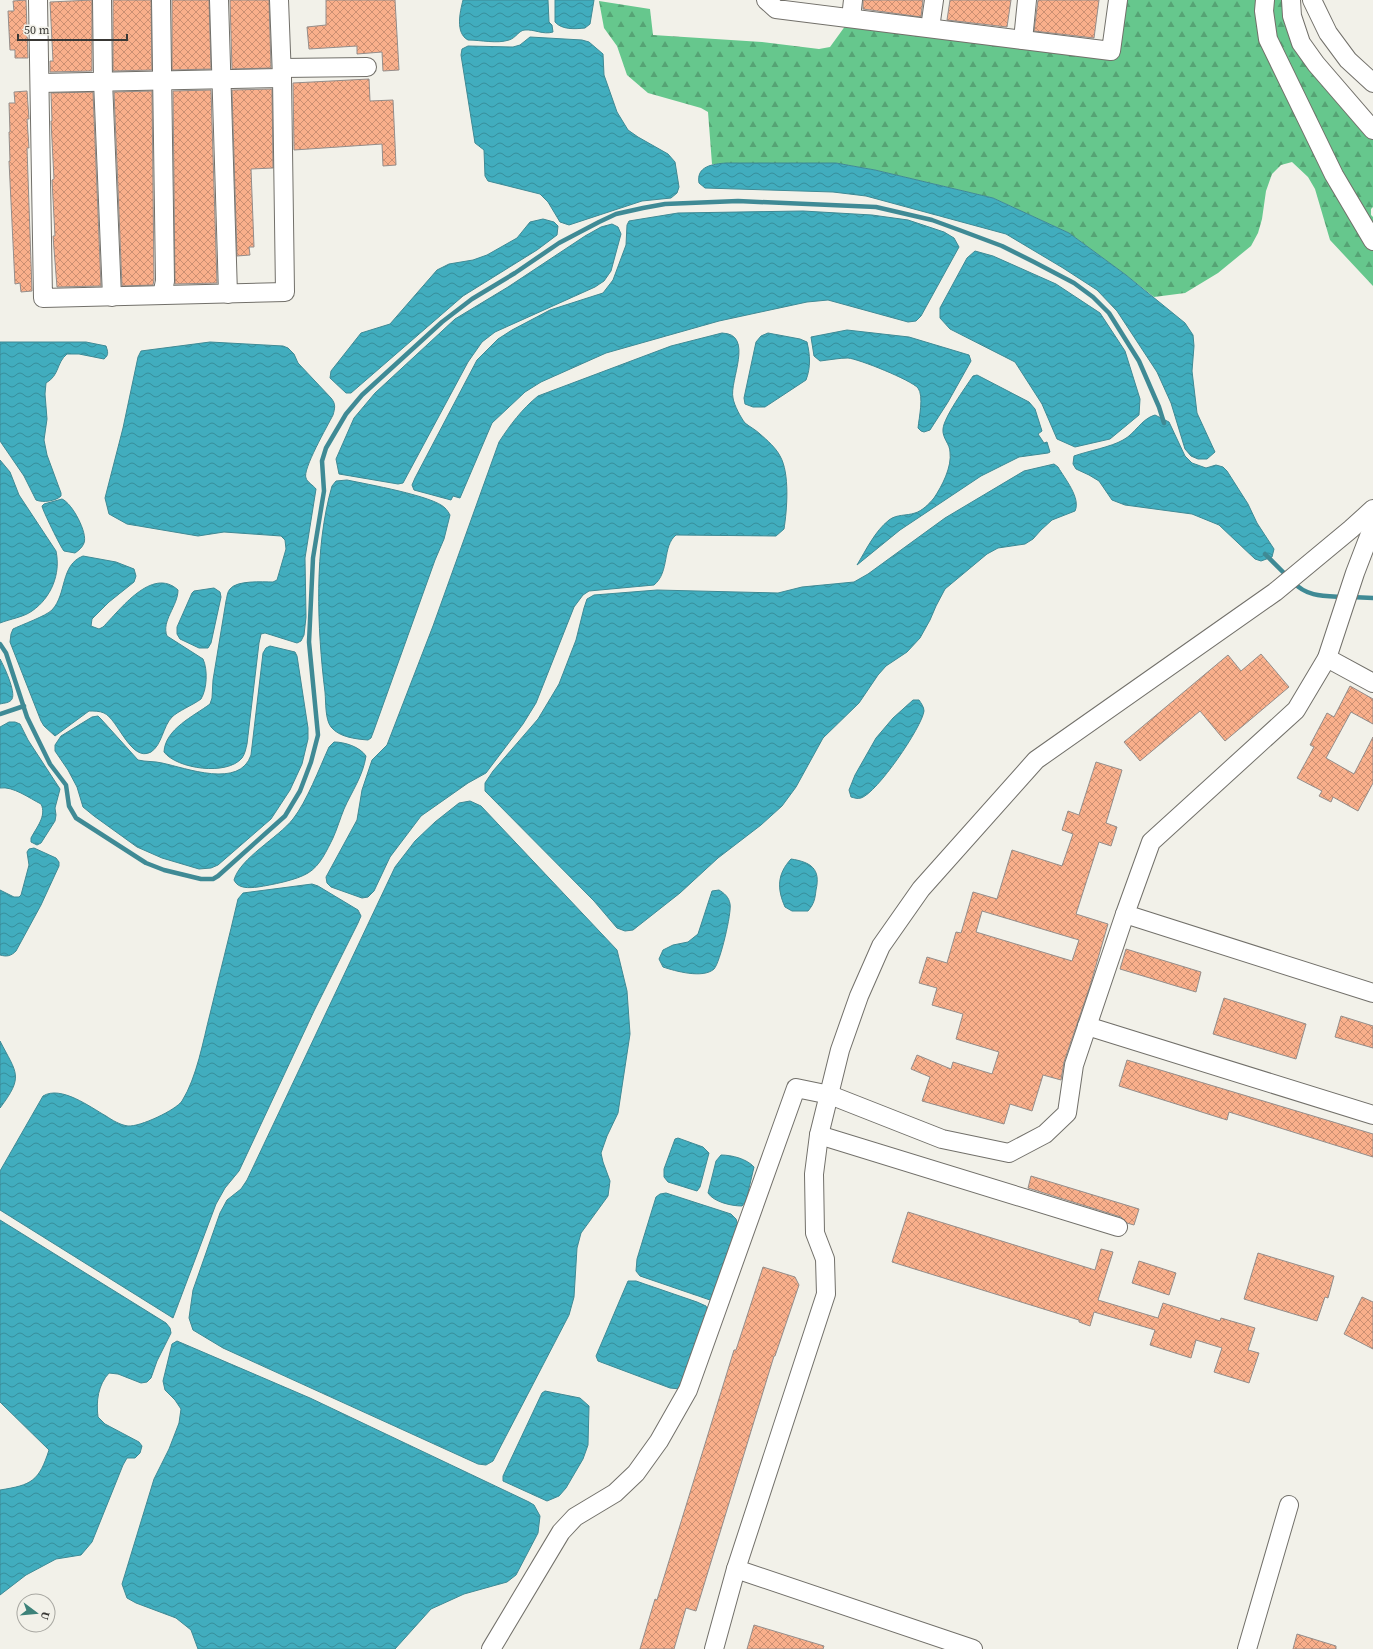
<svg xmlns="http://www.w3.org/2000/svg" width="1373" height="1649" font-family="'Source Serif 4',serif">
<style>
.forest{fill:url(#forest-firs)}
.water{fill:url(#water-waves);stroke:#3f8a95}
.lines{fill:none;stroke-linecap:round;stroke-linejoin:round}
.stream{stroke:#3f8a95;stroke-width:4.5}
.building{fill:url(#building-cross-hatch);stroke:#948d8a;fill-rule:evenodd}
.minor-casing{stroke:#72706a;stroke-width:20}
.minor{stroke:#fff;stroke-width:18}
</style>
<defs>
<pattern id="forest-firs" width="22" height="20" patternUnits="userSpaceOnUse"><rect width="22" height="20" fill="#66c78d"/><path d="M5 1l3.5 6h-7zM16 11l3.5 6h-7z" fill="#55a374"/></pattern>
<pattern id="water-waves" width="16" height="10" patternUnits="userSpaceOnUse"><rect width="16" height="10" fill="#41adbe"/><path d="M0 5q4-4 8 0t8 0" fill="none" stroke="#378e9b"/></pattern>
<pattern id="building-cross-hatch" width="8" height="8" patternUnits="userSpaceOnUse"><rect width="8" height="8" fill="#f9af8b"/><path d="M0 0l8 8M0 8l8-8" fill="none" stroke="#cb8f72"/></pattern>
</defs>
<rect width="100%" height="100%" fill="#f2f1e9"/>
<!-- forest -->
<polygon class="forest" points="1118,0 1291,0 1292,16 1373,130 1373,207 1371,209 1371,215 1373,217 1373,286 1330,240 1315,189 1308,177 1292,162 1281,165 1272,174 1266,191 1262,219 1258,233 1251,246 1218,273 1185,293 1154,297 1126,275 1069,233 993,198 875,170 836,163 712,164 708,112 701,108 648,93 627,75 617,46 604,28 599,1 650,9 653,35 762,42 819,49 830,47 851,18 1111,51"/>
<!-- water -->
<g class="water">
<path d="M463,0H548L549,22L552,25L553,32C543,35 534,29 525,30C519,30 516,38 509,40C497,44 481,40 468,40C455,33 460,12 463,0Z"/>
<path d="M555,0H594L590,24L585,28C575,29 562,30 555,22Z"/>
<polygon points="530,37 582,40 589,42 603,54 604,75 617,112 628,130 638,137 668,154 675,162 679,187 677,193 671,198 642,201 569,225 560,222 548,202 540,194 488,181 485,176 484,150 475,143 461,55 462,49 468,46 513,47 520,45"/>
<path d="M726,163H836L875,170L993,198L1069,233L1126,275L1185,323L1193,335L1194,346L1192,371L1197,413L1215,452L1207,459H1198L1191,456L1185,449L1171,403L1157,372L1117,311L1097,290L1063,268L1006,234L866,196L833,192L705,188L699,183C696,166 713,164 726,163Z"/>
<polygon points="803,211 872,215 908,220 944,232 954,238 959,247 921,316 916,321 908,322 828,300 807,302 719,321 606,353 541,382 525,392 492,423 460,498 453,496 451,500 414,490 412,485 415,478 477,360 498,339 512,330 550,310 603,293 613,280 626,245 627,225 629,221 678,213"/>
<polygon points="543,219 554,222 558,226 557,235 537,250 463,296 351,393 346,393 330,378 331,371 361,333 390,324 437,270 449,264 473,260 487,255 517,238 530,222"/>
<polygon points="612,224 618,227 621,234 611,271 604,281 595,287 495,332 482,342 468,362 403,483 398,484 339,474 336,459 354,418 375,393 455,319 508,287 585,236 601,227"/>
<polygon points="975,251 993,256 1056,284 1100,313 1125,351 1140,399 1139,415 1110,439 1075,447 1057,439 1042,404 1015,362 950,329 940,318 940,308 967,258"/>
<path d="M847,330L909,337L969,355L971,361L948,402L930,430L924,432L921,431L918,428C919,418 924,396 918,388C911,380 859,359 848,358C839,358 829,360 820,361L814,356L811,337Z"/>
<path d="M722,333C755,334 729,381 733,398C734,405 741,418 745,423C750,427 756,430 760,434C767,440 776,448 780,456C790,473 787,510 784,529L776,536L676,535C662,546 670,572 654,585L589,591L583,595L574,607L536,703L523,724L486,773L468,783L421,816L390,857L374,891L368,897L362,898L331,887L327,883L326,877L357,820L362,790L372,760L387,745L433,626L499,442C510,425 522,409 538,396L671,346Z"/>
<path d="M768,333L800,339L807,342C810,355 811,367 806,380L765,407H753L745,404L744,398L756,342L761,336Z"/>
<path d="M0,342H86L106,346C108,352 109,355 104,359L79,354H67C56,363 60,375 46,383L45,394L47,419L44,440L47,455L61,493V496C56,501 43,503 36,500L24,476L0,441Z"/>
<path d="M210,342L283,346L288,348L294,354L298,363L331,398C336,404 335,408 333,415C328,425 302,470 306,478C307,482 313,485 316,489L305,558L306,617L304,635L301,641L297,643L265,633L261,634L259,643L247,744C246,748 245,754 242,758C227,776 177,769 164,752C165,729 194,716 210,704L212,698L213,680L226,601C227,598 227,592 230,589C237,580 262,582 273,582L277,580L286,549L285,540L281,536L224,532L198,536L127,524L109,514L105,498L123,428L138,357L141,351Z"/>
<path d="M977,375L1029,402L1035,409L1042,431L1038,434L1044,443L1047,442L1050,452L1048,453L1019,457L981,476L900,530L857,565C866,550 875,531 889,520C897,514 906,516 915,513C922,511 929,504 934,498C942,486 952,467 950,452C950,444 942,438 943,429C944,417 965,388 973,376Z"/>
<path d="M1155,415L1169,422L1185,456L1192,463L1206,468L1216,465L1223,467L1227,471L1248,504L1257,523L1274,549L1272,557L1261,561L1255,559L1219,525L1192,514L1125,505L1112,500L1099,481L1089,475L1076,469L1073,464L1074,456C1088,451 1111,447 1123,440C1135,434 1141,419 1155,415Z"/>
<path d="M0,460L10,472L19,495L56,551C61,574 51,598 32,611C24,617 10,619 0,623Z"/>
<path d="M1054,464L1058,467C1065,479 1081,498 1075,511L1052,520L1041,530L1033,539L1025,544L998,548L987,554L945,589L936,606L930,620L920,638L907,652L886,666L878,675L859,703L823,738L796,787L782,806L761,825L718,858L680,893L633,930L625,931L617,928L594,901L485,791V783L493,771L538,719L559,684L576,640L584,608L587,599L594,595L657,590L778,593L802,587L854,582L868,574L945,518L1024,471Z"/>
<path d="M347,480C366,484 434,496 445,508C447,510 449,513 450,515L444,539L435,560L374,730L371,738L368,740C355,739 339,737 331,727C325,719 326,703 325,692C317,628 314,548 332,486L336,481Z"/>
<path d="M62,499C72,503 88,533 84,543C82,548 79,550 75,553L64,551C61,548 42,509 42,506L44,504Z"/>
<path d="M83,556L116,562L134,569L136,576L134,582L109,602L92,619L91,626L99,629L103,627C120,610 152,566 178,590C178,606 161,621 167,636L203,659C208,670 207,689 201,699C193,705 178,711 172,717C163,726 162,745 151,752C131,763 118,719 104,713C100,711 94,711 89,711L55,736L44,726L41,721L10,642L11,634L13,629C21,625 46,616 52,610C67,594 60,565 83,556Z"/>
<polygon points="214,588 220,592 221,597 211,643 208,648 199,648 180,639 177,634 177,627 192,593 194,591"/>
<path d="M270,646L295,652L297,656L308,728V739L302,764L290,790L271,819L218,865L211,868L199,869L162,858L137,847L94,816L83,807L77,787L68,770L55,751V745L61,736L92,717L98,716L101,719L138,760C146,762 154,761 162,763C186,768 240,789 251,755L263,653L266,648Z"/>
<path d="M0,659C4,666 16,692 12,699C10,703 4,703 0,704Z"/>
<path d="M913,700H919C921,703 924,707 924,711C922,727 877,793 861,798C857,799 855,798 851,797L849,790L855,775L876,738L893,718Z"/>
<path d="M9,722H15L20,724L28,740L60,789L55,808L56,815L55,821L41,843L37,845L31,842V838C36,828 47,816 41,804C29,798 13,786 0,788V727Z"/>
<path d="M334,742C345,742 360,747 366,756C363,776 352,791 344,809C340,819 337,829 333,838C327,850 320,866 308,873C297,880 271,885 258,887C249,888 238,889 234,880C240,858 278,838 293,819C307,801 319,769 329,747Z"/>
<polygon points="470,801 481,806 617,950 627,991 630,1034 618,1113 607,1136 601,1153 603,1162 610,1181 608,1196 581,1233 577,1248 574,1297 569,1315 493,1461 486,1465 478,1464 223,1348 193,1330 189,1318 193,1290 220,1213 227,1200 241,1189 247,1180 395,867 415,841 435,822 459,803"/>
<path d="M34,848L56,858L59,862V866L41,905L16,951C11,956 7,957 0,955V890L14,897H19L21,895L29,865L27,852L29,849Z"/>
<path d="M791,859C811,862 821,869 816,890C815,899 814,904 808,911H792L785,907C777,889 777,874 791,859Z"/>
<path d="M312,884L318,886L358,910L361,916L358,923L314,1011L239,1171L225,1188L216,1204L173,1318L0,1210V1171L43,1096C61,1085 90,1107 106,1116C112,1120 120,1125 128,1126C140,1127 176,1110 182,1101C197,1077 203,1041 210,1014C219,976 229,938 238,899L243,893Z"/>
<path d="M719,890C724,893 729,897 730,904C732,912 720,963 714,969C703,979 675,971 663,967L659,959L663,950L673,945L688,942L698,934L712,891Z"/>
<path d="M0,1041C17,1074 24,1076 0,1108Z"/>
<polygon points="678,1138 703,1147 709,1153 700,1187 697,1191 668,1182 664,1177 664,1169 675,1139"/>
<path d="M721,1155C732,1155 747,1159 754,1167L746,1201L742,1206C731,1206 714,1202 708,1193L716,1161Z"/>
<polygon points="666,1193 731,1214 736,1219 738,1225 715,1299 710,1300 640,1276 636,1271 637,1259 656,1197 660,1194"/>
<path d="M0,1220L166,1323L170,1328L171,1333L157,1361L151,1378L147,1382L141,1383L118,1374L109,1373C98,1385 96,1401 98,1417L105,1424L139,1442L142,1446L140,1453L135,1458H127L123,1465L92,1542L81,1555L56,1559L26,1575L0,1595V1490C32,1485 39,1481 49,1450L0,1402Z"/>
<polygon points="628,1281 636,1281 697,1302 706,1306 709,1313 680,1389 670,1388 598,1361 596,1356"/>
<polygon points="177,1341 310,1398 529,1502 534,1505 540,1516 538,1533 516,1575 507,1582 464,1594 431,1609 395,1649 198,1649 191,1630 176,1618 136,1603 127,1598 122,1584 154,1479 169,1449 179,1423 181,1409 175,1400 165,1390 163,1381 172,1344"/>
<polygon points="545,1391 580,1398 589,1406 588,1445 583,1459 566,1488 559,1496 547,1501 503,1481 503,1476 542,1393"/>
</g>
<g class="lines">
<!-- stream -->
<g class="stream">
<polyline points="1265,554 1288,577"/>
<path d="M1293,582C1307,597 1324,596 1343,597"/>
<polyline points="1351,597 1373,598"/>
<polyline points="0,644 6,653 27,717 50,764 66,785 69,806 76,818 146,863 164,870 201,879 213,879 218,876 285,816 300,791 311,762 318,735 309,642 313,558 324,491 322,461 326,448 346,414 362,395 442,322 472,299 515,273 559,243 599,222 616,214 643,208 665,204 738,201 876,207 932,220 962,231 1002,246 1034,262 1074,283 1093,297 1109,313 1139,361 1159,407 1164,423"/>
<polyline points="0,714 24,706"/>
</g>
</g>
<!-- building -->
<g class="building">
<polygon points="26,0 28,58 15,58 15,50 10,50 8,11 14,11 13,1"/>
<polygon points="92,0 92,71 50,72 50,61 53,61 50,2"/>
<polygon points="113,0 151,0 152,70 113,71"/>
<polygon points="172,0 209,0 211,69 172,70"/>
<polygon points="230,0 269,0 271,68 232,69"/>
<polygon points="326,0 395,0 399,70 383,71 382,52 357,54 357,46 309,49 307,27 326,25"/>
<polygon points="863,0 923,0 921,17 863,9"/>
<polygon points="950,0 1011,0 1007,27 947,20"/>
<polygon points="1038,0 1099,0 1094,38 1034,31"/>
<polygon points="369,79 370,101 393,100 396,165 383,166 382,144 294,150 293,83"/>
<polygon points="272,89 273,168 251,169 254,247 249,247 250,255 237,256 232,90"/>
<polygon points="211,90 217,283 175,284 173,91"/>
<polygon points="27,91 29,119 27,119 29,148 27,148 32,291 21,292 20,283 15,284 9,161 10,161 9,132 10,132 9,103 15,103 14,92"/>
<polygon points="152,91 154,280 153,285 122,286 114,92"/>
<polygon points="93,92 101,286 57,287 53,236 55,236 52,180 54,179 51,121 52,121 51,93"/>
<polygon points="1261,654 1289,687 1225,741 1200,711 1140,761 1124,742 1228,655 1241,671"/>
<polygon points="1350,686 1373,699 1373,724 1351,712 1326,758 1354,774 1373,737 1373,783 1358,811 1333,797 1331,802 1319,796 1322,791 1297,778 1314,747 1310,745 1327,713 1334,717"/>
<path d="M1096,762L1122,770L1106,823L1117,827L1111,846L1099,842L1076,914L1108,924L1090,986L1064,1062L1061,1080L1043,1075L1032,1111L1010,1104L1004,1124L922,1101L930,1077L911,1069L917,1055L951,1069L953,1062L992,1074L999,1052L956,1039L963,1014L932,1005L937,988L919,983L927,957L947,963L956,932L961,933L973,892L997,899L1012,850L1062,866L1073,834L1062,830L1068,811L1079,815ZM982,911L1079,940L1072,961L976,932Z"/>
<polygon points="1126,949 1201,972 1196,992 1120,969"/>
<polygon points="1224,998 1306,1024 1296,1059 1213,1034"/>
<polygon points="1341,1016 1373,1026 1373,1048 1335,1037"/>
<polygon points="1127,1060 1373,1134 1373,1157 1229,1112 1227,1120 1119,1086"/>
<polygon points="1031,1176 1139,1209 1134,1225 1127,1223 1121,1217 1028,1188"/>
<polygon points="908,1212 1095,1270 1101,1249 1113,1252 1098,1300 1158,1318 1163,1303 1220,1321 1221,1318 1255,1328 1248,1350 1259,1353 1249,1383 1214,1372 1222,1348 1196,1340 1191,1358 1150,1345 1155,1330 1094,1312 1090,1326 1079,1322 1079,1320 892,1262"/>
<polygon points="1258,1253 1334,1276 1328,1298 1325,1297 1317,1321 1244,1299"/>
<polygon points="1139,1261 1176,1273 1169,1295 1132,1283"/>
<polygon points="763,1267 795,1277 799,1285 775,1356 774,1356 696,1611 686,1608 674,1649 640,1649 655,1599 657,1600 734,1350 736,1350"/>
<polygon points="1362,1297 1373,1302 1373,1349 1344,1334"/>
<polygon points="754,1625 824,1646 823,1649 747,1649"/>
<polygon points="1297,1634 1336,1646 1336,1649 1293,1649"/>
</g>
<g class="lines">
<defs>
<g id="minor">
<polyline points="38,0 43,298 285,292 282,78 279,0"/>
<polyline points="102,0 103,81 112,297"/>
<polyline points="161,0 165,281 162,295"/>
<polyline points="219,0 228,294"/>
<polyline points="766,0 776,9 1111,51 1118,0"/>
<polyline points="1265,0 1264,11 1268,39 1334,175 1373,241"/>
<polyline points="1291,0 1292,16 1301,43 1316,64 1373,130"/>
<polyline points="1312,0 1328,33 1348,60 1373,83"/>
<polyline points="851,18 853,0"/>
<polyline points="930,28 934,0"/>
<polyline points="1023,40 1027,0"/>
<polyline points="282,68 367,67"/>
<polyline points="40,83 282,78"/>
<polyline points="1373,526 1355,573 1327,658 1296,710 1151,842 1125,914 1373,993"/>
<polyline points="1327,658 1373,683"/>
<polyline points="1087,1026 1373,1115"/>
<polyline points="819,1135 1118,1227"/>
<polyline points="491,1649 561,1532 575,1517 615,1493 636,1473 659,1441 688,1390 796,1088 830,1095 942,1139 1009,1153 1045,1134 1067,1113 1074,1065 1125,914"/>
<polyline points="714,1649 736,1569"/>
<polyline points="973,1649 736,1569 826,1294 825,1259 815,1233 814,1174 819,1135 840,1050 859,996 881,946 921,889 1036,760 1275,592 1351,529 1373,509"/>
<polyline points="1247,1649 1289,1505"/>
</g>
</defs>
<!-- minor casing -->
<use href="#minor" class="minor-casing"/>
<!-- minor -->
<use href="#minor" class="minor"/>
</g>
<!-- north arrow -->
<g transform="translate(36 1613) rotate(106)"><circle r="19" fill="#f2f1e9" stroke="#a8a7a1"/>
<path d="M0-3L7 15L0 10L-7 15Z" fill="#3d8279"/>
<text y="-6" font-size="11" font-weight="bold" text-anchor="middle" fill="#393835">U</text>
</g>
<!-- scale -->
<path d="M18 34v6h109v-6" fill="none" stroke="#393835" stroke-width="2"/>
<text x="24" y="34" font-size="12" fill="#393835" stroke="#f2f1e9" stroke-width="3" paint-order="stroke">50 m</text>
</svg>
